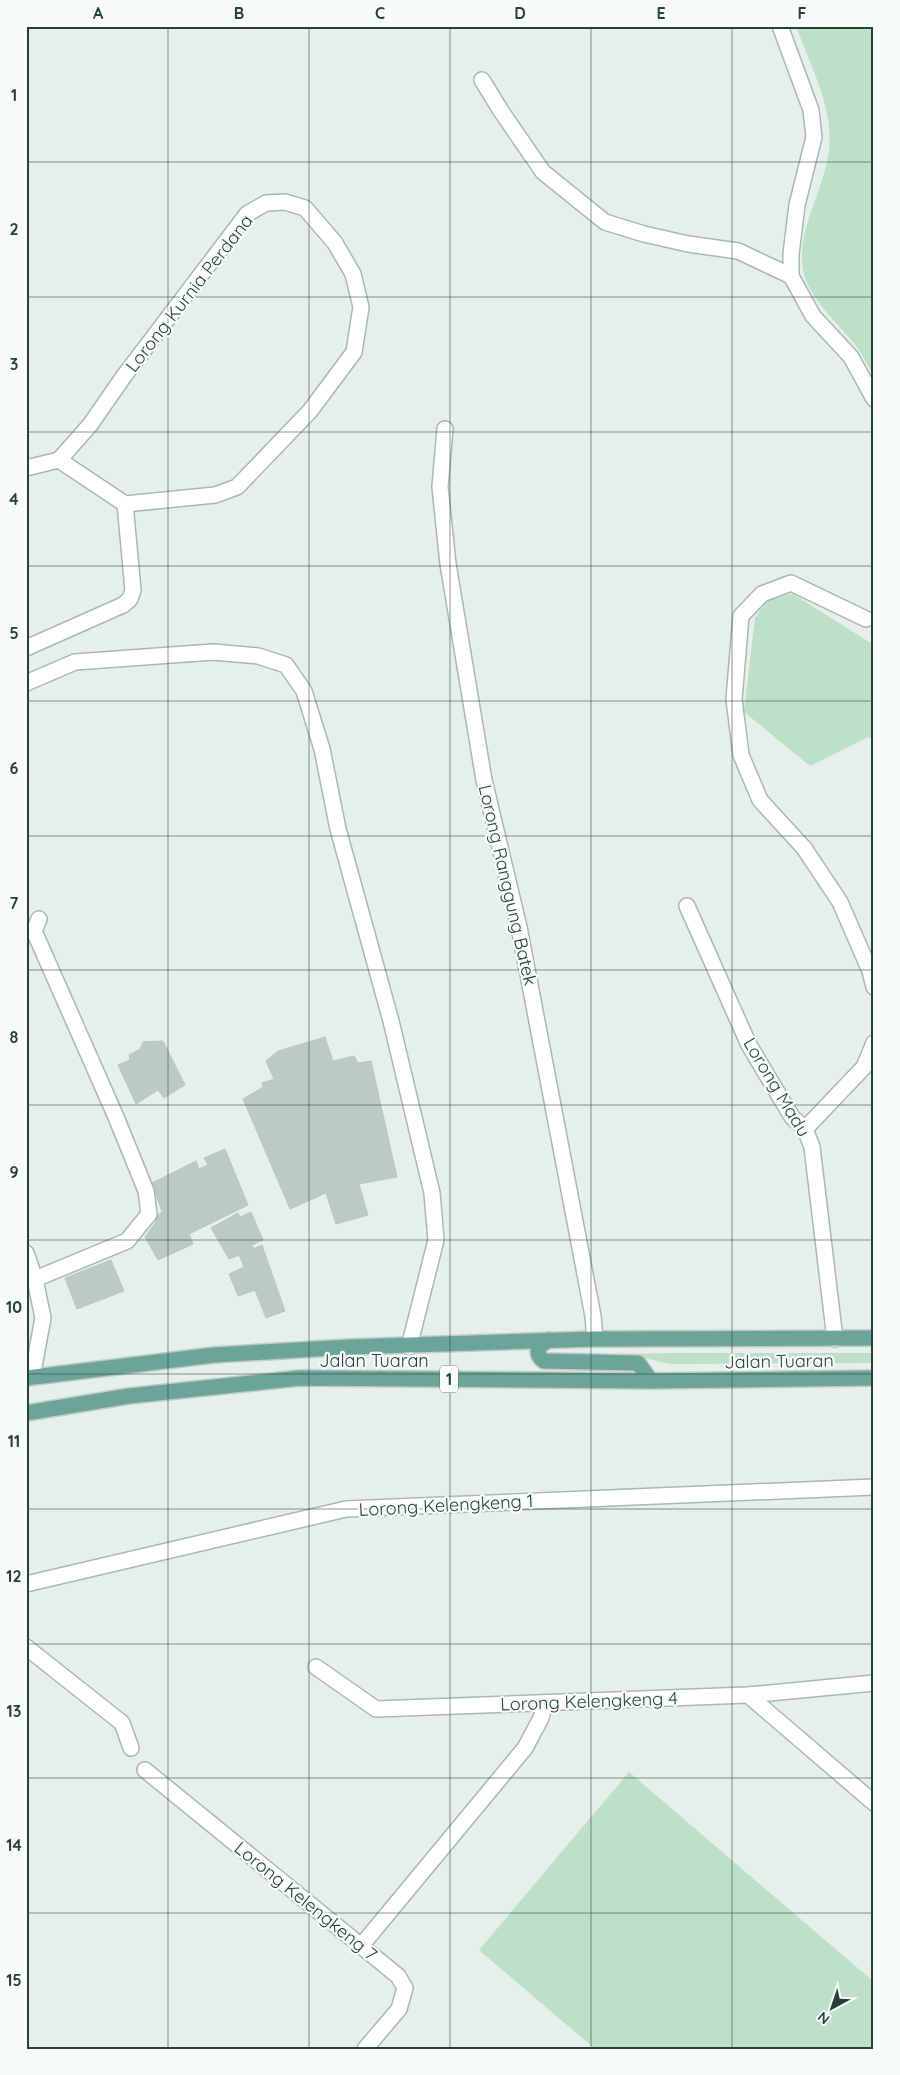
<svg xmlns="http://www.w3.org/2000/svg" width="900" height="2075" font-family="Quicksand,sans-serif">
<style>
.green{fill:#bfe0c8}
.building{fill:#bbcac4;stroke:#b8c9c2}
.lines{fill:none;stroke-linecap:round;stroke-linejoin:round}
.minor-casing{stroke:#a8b8b2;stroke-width:18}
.major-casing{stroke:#c2cac8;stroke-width:18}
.minor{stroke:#fff;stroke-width:15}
.major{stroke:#6aa596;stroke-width:15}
.grid{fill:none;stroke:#24423a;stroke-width:1;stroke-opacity:0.55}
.labels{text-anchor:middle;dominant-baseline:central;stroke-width:4.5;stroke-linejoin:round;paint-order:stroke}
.shield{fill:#f7fbf9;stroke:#637a73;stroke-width:1}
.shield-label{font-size:16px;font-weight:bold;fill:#24423a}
.street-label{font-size:18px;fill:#24423a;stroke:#f7fbf9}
.neatline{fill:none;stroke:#24423a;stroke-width:2}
.grid-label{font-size:16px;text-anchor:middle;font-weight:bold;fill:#24423a}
</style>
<rect width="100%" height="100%" fill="#e6efeb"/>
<!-- green -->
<g class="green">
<path d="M796,26H874V377C869,368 864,358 859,350C841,324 803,297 802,261C800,224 825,187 829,150C834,107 810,66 796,26Z"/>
<polygon points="793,594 874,645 874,741 868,737 810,766 744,712 755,618 769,598"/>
<polygon points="669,1353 874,1353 874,1363 670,1364 644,1358 556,1355"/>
<polygon points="629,1772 874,1982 873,2049 595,2049 479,1950"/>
</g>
<!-- building -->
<g class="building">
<polygon points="325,1037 333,1061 354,1056 358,1063 371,1061 397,1177 359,1184 368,1215 336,1224 326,1193 290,1209 243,1099 263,1087 262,1083 274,1079 266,1061 278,1051"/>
<polygon points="163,1041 185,1085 164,1098 158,1090 136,1104 118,1065 130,1060 129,1055 140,1049 143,1042"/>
<polygon points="225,1149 248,1205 189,1234 193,1244 158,1260 145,1237 156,1222 154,1218 162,1212 152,1183 196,1161 199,1169 208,1165 204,1158"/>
<polygon points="251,1212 263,1240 252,1245 254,1249 229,1259 211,1228 238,1213 240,1217"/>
<polygon points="262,1245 285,1311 266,1318 255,1290 238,1296 229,1274 244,1267 239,1255"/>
<polygon points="111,1260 124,1291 77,1309 65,1278"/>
</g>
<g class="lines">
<defs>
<g id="minor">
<polyline points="780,26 811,110 814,137 797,205 791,254 791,276 813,316 851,357 874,399"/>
<polyline points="482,80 501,111 543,172 605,222 644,234 688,244 738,251 791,276"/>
<polygon points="285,202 305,208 335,243 353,274 361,307 354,352 310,411 237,487 215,495 125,504 59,460 90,425 124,376 247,214 266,203"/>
<polyline points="445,429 440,487 448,564 484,780 519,927 593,1316 595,1339"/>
<polyline points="26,468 59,460"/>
<polyline points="866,619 791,583 762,594 741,616 734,699 741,755 760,800 804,848 840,902 870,971 874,987"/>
<polyline points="26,648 123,605 130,599 133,590 125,504"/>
<polyline points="26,683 75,662 213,652 258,656 286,665 304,691 322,749 338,829 391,1021 432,1193 436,1240 409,1347"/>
<polyline points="687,906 749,1045 792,1117 805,1129 812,1147 835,1339"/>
<polyline points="805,1129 864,1067 874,1043"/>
<polyline points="26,1253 35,1279 43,1318 32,1377"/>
<polyline points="35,1279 127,1241 149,1214 146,1191 116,1117 34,931 39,919"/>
<polyline points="26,1584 346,1509 874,1487"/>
<polyline points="26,1647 122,1723 131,1748"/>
<polyline points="316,1667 376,1709 748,1695 874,1683"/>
<polyline points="748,1695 874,1803"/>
<polyline points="145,1770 398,1976 405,1988 399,2009 365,2049"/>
<polyline points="361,1946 525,1748 541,1718 545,1703"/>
</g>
<g id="major">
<path d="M549,1340L539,1346C537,1353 538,1357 544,1361L638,1363L651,1381"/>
<polyline points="26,1378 214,1355 349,1347 595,1339 874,1338"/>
<polyline points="26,1413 129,1396 300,1378 651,1381 874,1378"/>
</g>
</defs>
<!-- minor casing -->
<use href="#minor" class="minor-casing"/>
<!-- major casing -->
<use href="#major" class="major-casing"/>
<!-- minor -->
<use href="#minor" class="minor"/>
<!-- major -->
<use href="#major" class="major"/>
</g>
<!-- grid -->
<path class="grid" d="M168,26V2049M309,26V2049M450,26V2049M591,26V2049M732,26V2049M26,162H874M26,297H874M26,432H874M26,566H874M26,701H874M26,836H874M26,970H874M26,1105H874M26,1240H874M26,1374H874M26,1509H874M26,1644H874M26,1778H874M26,1913H874"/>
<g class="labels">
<!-- shield labels -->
<rect class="shield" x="440" y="1365.5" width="18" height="27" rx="4"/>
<g class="shield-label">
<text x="449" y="1379">1</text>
</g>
<!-- street labels -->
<g class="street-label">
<text transform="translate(189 293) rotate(-52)">Lorong Kurnia Perdana</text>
<text transform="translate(508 885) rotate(77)">Lorong Ranggung Batek</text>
<text transform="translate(777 1087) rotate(59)">Lorong Madu</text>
<text x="374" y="1360">Jalan Tuaran</text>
<text transform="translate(779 1361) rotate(-1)">Jalan Tuaran</text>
<text transform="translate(446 1505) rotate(-3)">Lorong Kelengkeng 1</text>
<text transform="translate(589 1701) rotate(-2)">Lorong Kelengkeng 4</text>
<text transform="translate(306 1901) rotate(39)">Lorong Kelengkeng 7</text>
</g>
</g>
<!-- border -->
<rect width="900" height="2075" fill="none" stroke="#f7fbf9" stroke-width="55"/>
<!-- north arrow -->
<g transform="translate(832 2008) rotate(220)" stroke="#f7fbf9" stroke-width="4" paint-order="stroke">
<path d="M0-4L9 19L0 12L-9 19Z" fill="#24423a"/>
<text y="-8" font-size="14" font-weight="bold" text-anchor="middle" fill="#24423a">N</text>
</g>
<rect x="28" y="28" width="844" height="2020" class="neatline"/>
<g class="grid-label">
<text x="98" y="19">A</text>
<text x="239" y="19">B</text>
<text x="380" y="19">C</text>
<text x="520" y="19">D</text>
<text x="661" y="19">E</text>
<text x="802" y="19">F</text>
<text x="14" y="101">1</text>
<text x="14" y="235">2</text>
<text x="14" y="370">3</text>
<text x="14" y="505">4</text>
<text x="14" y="639">5</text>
<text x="14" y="774">6</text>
<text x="14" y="909">7</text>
<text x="14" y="1043">8</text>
<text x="14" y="1178">9</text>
<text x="14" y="1313">10</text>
<text x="14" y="1447">11</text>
<text x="14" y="1582">12</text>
<text x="14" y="1717">13</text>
<text x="14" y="1851">14</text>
<text x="14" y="1986">15</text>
</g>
</svg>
